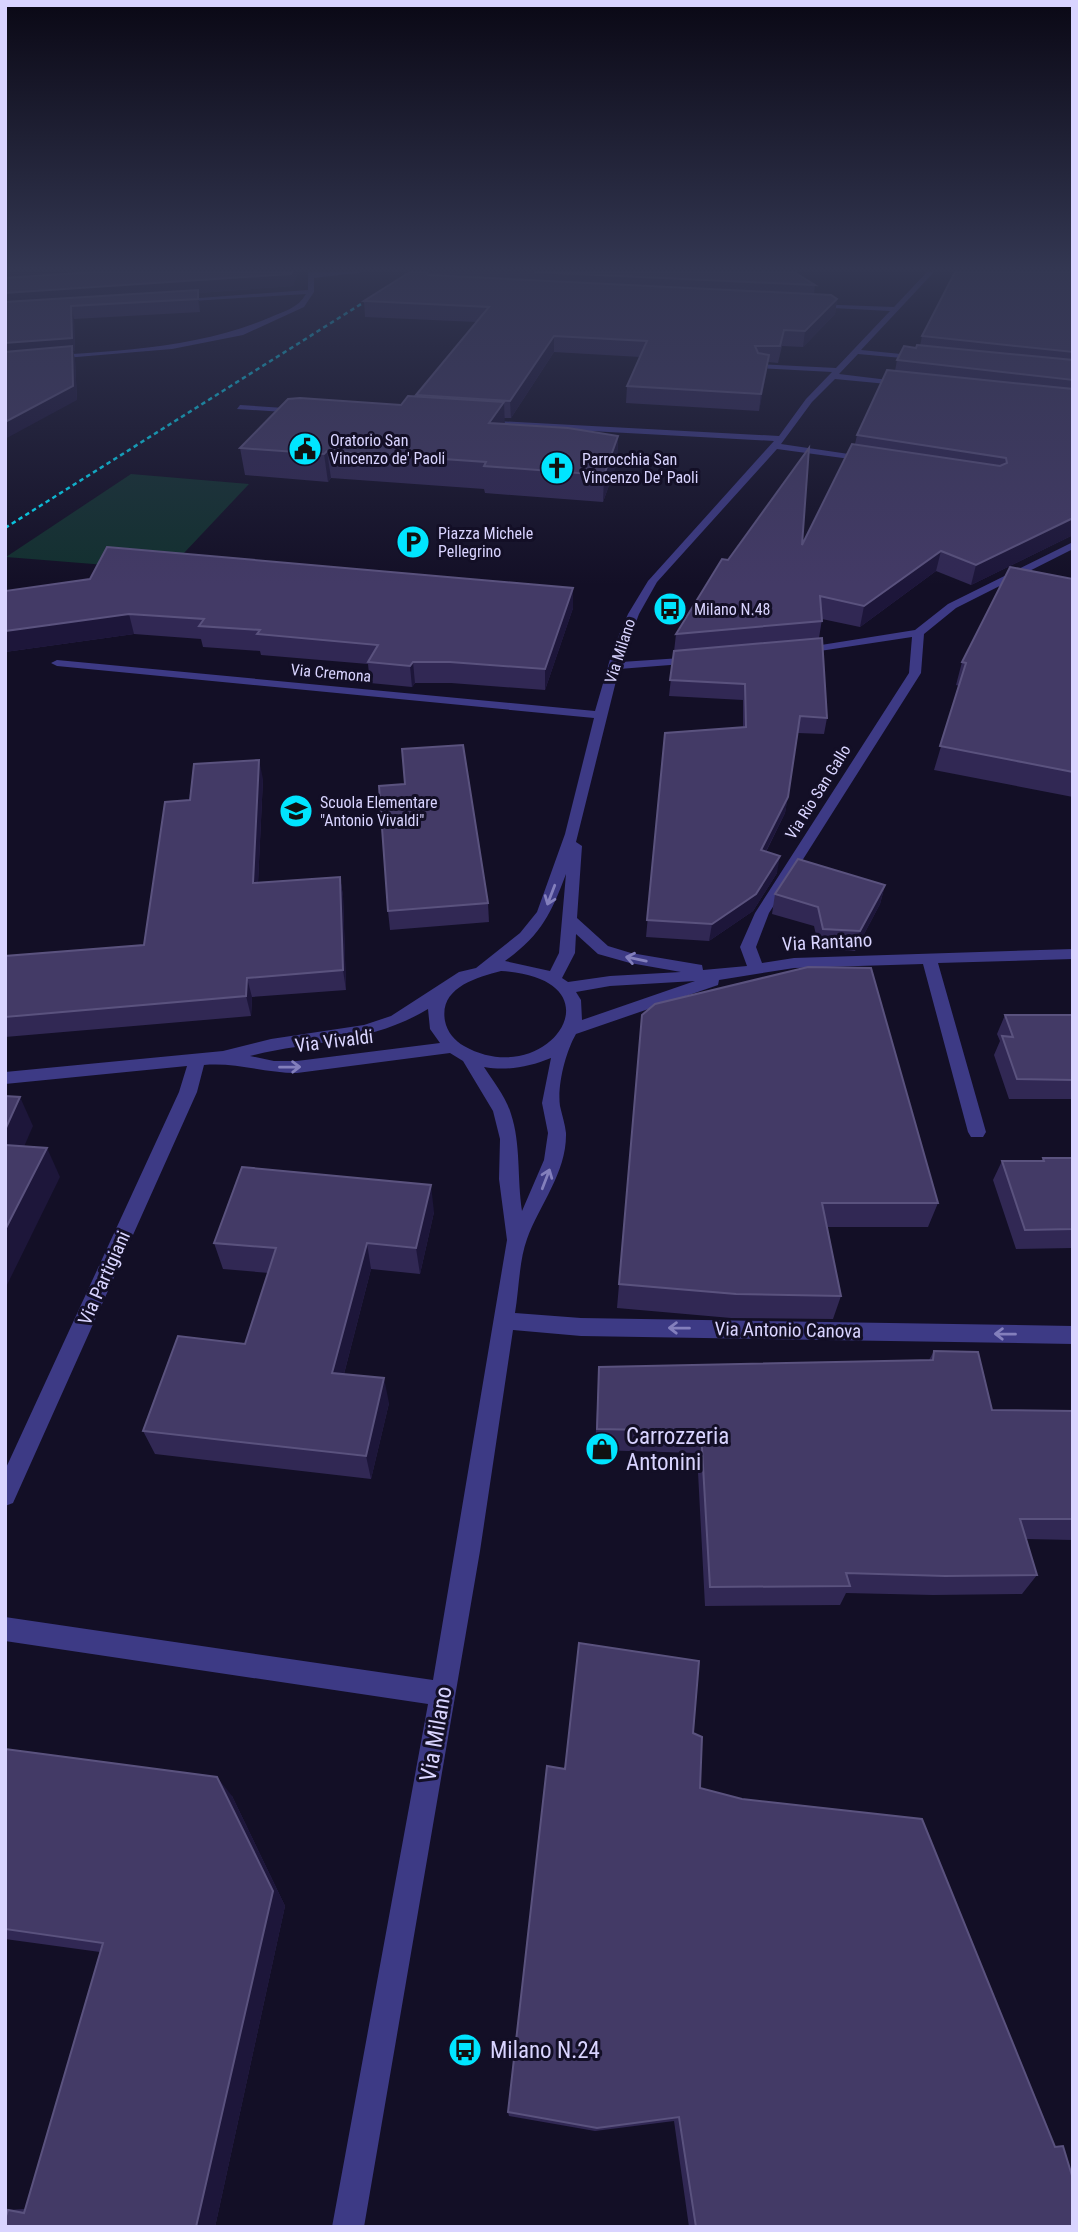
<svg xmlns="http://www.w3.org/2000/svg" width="1078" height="2232" font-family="'Roboto Condensed',sans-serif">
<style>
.green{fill:#12302f}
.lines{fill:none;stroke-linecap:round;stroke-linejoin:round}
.minor{fill:#3d3a85;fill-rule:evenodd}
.rail{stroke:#00e5ff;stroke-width:2.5;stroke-dasharray:4.5 3.5;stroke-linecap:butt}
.wall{fill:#312854}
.shaded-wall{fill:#1d163a}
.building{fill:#433a66;stroke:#5a527e;stroke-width:2}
.oneway{stroke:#837fbc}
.labels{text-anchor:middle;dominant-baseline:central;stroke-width:6;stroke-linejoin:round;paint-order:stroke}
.far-poi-label{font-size:16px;fill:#d9d4ff;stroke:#130f26;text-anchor:start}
.far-street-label{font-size:16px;fill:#d9d4ff;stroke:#130f26}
.street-label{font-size:19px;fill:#d9d4ff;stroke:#130f26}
.near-poi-label{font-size:23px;fill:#d9d4ff;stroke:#130f26;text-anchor:start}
.near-street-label{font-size:23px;fill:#d9d4ff;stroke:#130f26}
</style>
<rect width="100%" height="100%" fill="#130f26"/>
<!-- green -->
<polygon class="green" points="131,474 249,484 168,570 6,557"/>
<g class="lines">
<!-- minor -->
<g class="minor">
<path d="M308,272H365L314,278V292L304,307L243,335L172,349L5,363V359C94,351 188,353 271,317C285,311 298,308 306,294L176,302L173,300L308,290Z"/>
<path d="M927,272H934L861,350L921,356L924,360L858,354L839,374L905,382L908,386L835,379L812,402L781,444L869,457L873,460L872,462L777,449L657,582L639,614L621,662L696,657L702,660L696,663L619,669L576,842L582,846L577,918L608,946L631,953L696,964L702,965L703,970L747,966L740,947L755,913L909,673L912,637L800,654L794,651L796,649L915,630L948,604L1073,542V549L956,608L924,634L921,673L769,913L756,947L762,963L794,958L1073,949V959L938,963L986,1132L983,1137H971L968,1132L923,964L794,968L719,980L718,985L576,1034C566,1051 557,1085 560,1106C562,1115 565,1124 566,1133C567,1172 540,1204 527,1239C519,1261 519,1290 515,1313L581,1318L1073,1326V1344L581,1336L513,1330L480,1551L364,2227H332L428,1704L5,1641V1617L433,1680L507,1240L499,1179L500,1139L493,1111L463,1061L450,1053L297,1073C265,1073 235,1062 204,1065L197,1092L13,1503L5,1506V1470L179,1092L187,1066L5,1084V1072L223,1051L271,1039L364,1025L391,1016L459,972L476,968L520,933L537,912L565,834L594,718L57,666L51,663L57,660L595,711L613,649L628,614L648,581L774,441L481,425L478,420L779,436L806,399L832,372L758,368L755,364L836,368L890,311L813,307L811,304L894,307ZM566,874L559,953L550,971L505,961C541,935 551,914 566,874ZM576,934L598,954L630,963L681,972L610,976L568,982L562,978L575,953ZM501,971C626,979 547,1093 464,1046C455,1041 447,1032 445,1021C439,988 475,978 501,971ZM695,981L582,1020L581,1000L576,992L610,986ZM428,1009L430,1029L440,1043L297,1061H274L250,1056C313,1040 370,1044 428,1009ZM551,1058L542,1103L548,1133L544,1160L522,1211C517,1178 521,1144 511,1114C506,1097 493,1081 484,1067C507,1071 529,1067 551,1058Z"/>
<polygon points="240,405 299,409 303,411 299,413 237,409"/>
</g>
<!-- rail -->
<polyline class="rail" points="5,528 412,272"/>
</g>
<!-- wall -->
<g class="wall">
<polygon points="5,272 293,286 198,293 200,312 74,319 75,351 73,351 75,360 77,400"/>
<polygon points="410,272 794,272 815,285 814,294 837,299 835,314 803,347 782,346 778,363 768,362 759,411 626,403 627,386 640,357 554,352 511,418 504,418 504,424 618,436 617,463 603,502 485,493 484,489 331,478 328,482 245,475 240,448 401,405 416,397 477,322 365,317 364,301"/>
<polygon points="1073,272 1073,535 971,585 936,571 860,627 822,619 819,638 827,718 824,734 798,733 785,813 766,852 777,873 753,911 709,941 646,937 665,733 743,727 743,700 669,696 676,634 728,560 802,545 855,444 857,435 895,371 897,360 920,346 922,336"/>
<polygon points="1073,579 1073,797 934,770 959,686 956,685 962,662"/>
<polygon points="573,588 573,608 545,690 451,683 415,683 412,687 370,683 368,664 261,655 260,651 203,647 201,639 134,634 5,652 5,591"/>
<polygon points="263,779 258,883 340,877 343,896 346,990 252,997 251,1016 5,1037 5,956 144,945 190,800"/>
<polygon points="405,784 488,903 489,922 390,930 388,911"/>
<polygon points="885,885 880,904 855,951 819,948 814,926 772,914 775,894"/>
<polygon points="642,1015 938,1203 928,1227 827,1227 841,1296 833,1319 731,1318 617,1308"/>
<polygon points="1005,1015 1073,1015 1073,1099 1009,1099 994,1055 1000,1041 997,1034"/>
<polygon points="1043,1158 1073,1158 1073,1248 1016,1249 993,1180 1002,1161 1042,1161"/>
<polygon points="434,1212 420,1274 371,1269 344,1374 389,1403 371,1479 155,1454 143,1431 245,1344 269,1273 223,1269 214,1243"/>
<polygon points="934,1351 992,1410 1073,1411 1073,1540 1026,1539 1037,1575 1022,1594 933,1595 846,1593 840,1605 705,1606 697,1453 595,1450 599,1367 929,1360"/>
<polygon points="693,1733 700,1788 1055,2147 1073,2227 689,2227 674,2121 595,2131 509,2116 508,2112 565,1769"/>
<polygon points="5,1749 232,1796 285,1906 215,2227 5,2227 8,2210 25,2209 100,1952 5,1939"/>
</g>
<!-- shaded-wall -->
<g class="shaded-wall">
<polygon points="5,272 159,272 5,281"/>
<polygon points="292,272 299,272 293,286 198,293 200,312 198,299 5,306 5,293"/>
<polygon points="837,299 835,314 803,347 805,331"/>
<polygon points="71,306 74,319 75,351 73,351 75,360 77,400 5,439 5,343"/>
<polygon points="554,336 554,352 511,418 510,401"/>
<polygon points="769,355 767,371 759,411 761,394"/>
<polygon points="504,402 505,427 489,423"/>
<polygon points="618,436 617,463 603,502 604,475"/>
<polygon points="327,451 331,478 328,482 324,454"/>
<polygon points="1073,518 1073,535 971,585 976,565"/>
<polygon points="941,551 936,571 860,627 864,606"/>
<polygon points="573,588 573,608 545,690 545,669"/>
<polygon points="129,614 134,634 5,652 5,631"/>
<polygon points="413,662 415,683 412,687 410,666"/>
<polygon points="259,760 263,779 257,903 253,883"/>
<polygon points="788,797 785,813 758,867 761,850"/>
<polygon points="780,856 777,873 753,911 709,941 712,924"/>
<polygon points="340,877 343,896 346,990 343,970"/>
<polygon points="885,885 880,904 855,951 860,931"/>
<polygon points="247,978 252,997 251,1016 246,996"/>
<polygon points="20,1097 33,1126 13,1172 5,1157 5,1130"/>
<polygon points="47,1148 60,1177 5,1289 5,1230"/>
<polygon points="431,1185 434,1212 420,1274 416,1248"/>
<polygon points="367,1243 371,1269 338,1397 332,1373"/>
<polygon points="384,1378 389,1403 371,1479 366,1456"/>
<polygon points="217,1777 232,1796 285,1906 215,2227 196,2227"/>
</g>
<!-- building -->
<g class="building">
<polygon points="94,272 292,272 291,274 5,293 5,278"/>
<polygon points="410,272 427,272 428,275 831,295 837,299 805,331 784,330 780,346 755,346 758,353 769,355 761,394 627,386 647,341 554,336 510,401 416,395 489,307 364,301"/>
<polygon points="534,272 794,272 815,285"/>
<polygon points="955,272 1073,272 1073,352 922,336"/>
<polygon points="198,290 198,299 71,306 72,338 5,343 5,302"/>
<polygon points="917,345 1073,360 1073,380 897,360 904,346 916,348"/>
<polygon points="72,346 73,386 5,422 5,352"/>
<polygon points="887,370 1073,389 1073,518 976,565 941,551 864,606 820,596 822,621 676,634 722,559 728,560 809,448 802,545 852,444 1000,466 1007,463 1006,458 857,435"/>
<polygon points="408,396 504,402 489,423 568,428 618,436 604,475 484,466 486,462 327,451 324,454 240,448 288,399 300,398 401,405"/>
<polygon points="107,547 573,588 545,669 450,662 413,662 410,666 368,662 378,645 257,634 260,630 199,626 204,619 129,614 5,631 5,591 90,579"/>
<polygon points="1010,567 1073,579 1073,772 940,746 966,663 962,662"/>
<polygon points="822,638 827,718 800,716 788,797 761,850 780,856 756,894 712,924 647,920 665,733 746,727 745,684 670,680 674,651"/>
<polygon points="463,745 488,903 388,911 379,786 405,784 402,749"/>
<polygon points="259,760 253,883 340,877 343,970 247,978 246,996 5,1017 5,956 144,945 165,802 190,800 194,764"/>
<polygon points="798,859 885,885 860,931 823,929 818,907 775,894"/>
<polygon points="808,967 871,968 938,1203 822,1203 841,1296 736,1294 619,1284 642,1015 655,1004"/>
<polygon points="1005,1015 1073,1015 1073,1080 1017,1079 1002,1036 1013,1037"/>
<polygon points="5,1096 20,1097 5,1130"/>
<polygon points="5,1145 47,1148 5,1230"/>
<polygon points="1043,1158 1073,1158 1073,1229 1025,1230 1002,1161 1044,1161"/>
<polygon points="242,1167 431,1185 416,1248 367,1243 332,1373 384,1378 366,1456 143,1431 178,1336 245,1344 276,1248 214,1243"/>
<polygon points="934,1351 978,1352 992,1410 1073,1411 1073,1519 1020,1519 1037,1575 945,1576 846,1573 850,1586 710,1587 701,1431 597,1429 599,1367 933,1360"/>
<polygon points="579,1643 699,1661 693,1733 702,1737 700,1788 742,1799 922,1819 1055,2147 1063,2146 1073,2179 1073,2227 696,2227 679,2117 597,2128 508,2112 547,1766 565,1769"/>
<polygon points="5,1749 217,1777 273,1891 196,2227 5,2227 5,2219 8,2210 24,2213 103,1943 5,1929"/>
</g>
<!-- one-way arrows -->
<defs><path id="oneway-shaft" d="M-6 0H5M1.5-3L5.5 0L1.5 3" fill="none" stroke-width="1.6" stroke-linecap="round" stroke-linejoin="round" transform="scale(1.75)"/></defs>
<g class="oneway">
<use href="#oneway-shaft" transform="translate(551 895) rotate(111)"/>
<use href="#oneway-shaft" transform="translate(636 959) rotate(-168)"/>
<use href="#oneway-shaft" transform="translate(290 1067) rotate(-1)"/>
<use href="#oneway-shaft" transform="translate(546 1179) rotate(-69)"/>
<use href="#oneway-shaft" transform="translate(679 1328) rotate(-179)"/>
<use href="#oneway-shaft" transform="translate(1005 1334) rotate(-179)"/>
</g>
<!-- sky -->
<linearGradient id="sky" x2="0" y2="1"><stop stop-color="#0a0815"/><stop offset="0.46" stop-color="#333752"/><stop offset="1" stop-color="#333752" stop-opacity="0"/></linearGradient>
<rect width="1078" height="585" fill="url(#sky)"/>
<!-- icons -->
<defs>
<symbol id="civic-disc" viewBox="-11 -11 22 22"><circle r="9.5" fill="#00e5ff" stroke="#130f26"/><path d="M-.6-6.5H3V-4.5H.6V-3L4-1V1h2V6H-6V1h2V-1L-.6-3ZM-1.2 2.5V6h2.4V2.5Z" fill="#111"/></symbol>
<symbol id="church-disc" viewBox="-11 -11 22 22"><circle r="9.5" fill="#00e5ff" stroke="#130f26"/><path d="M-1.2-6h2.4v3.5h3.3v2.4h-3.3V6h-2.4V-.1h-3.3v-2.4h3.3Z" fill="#111"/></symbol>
<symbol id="parking-disc" viewBox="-11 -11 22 22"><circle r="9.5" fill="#00e5ff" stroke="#130f26"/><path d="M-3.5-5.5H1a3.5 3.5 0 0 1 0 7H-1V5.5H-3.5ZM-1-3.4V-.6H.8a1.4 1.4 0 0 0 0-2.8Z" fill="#111"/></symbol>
<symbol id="bus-disc" viewBox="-11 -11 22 22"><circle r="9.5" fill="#00e5ff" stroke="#130f26"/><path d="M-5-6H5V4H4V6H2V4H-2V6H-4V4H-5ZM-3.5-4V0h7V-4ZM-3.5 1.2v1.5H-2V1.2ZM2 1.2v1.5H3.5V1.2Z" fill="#111"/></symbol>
<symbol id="school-disc" viewBox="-11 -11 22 22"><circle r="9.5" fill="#00e5ff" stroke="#130f26"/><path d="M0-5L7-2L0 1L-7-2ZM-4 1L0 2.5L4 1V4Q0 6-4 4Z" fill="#111"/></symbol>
<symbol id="shop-disc" viewBox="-11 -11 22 22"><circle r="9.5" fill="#00e5ff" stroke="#130f26"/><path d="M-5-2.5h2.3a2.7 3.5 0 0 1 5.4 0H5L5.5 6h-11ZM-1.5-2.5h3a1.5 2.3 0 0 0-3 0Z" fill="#111"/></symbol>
</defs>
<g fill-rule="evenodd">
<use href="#civic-disc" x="286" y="430" width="38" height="38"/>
<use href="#church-disc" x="538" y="449" width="38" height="38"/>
<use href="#parking-disc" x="394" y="523" width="38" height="38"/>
<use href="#bus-disc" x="651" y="590" width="38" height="38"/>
<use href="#school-disc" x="277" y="792" width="38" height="38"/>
<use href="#shop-disc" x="583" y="1430" width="38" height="38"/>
<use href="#bus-disc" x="446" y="2031" width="38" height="38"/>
</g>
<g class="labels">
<!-- far-poi labels -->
<g class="far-poi-label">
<text x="330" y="440">Oratorio San<tspan x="330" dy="18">Vincenzo de' Paoli</tspan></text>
<text x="582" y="459">Parrocchia San<tspan x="582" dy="18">Vincenzo De' Paoli</tspan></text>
<text x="438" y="533">Piazza Michele<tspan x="438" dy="18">Pellegrino</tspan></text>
<text x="694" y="609">Milano N.48</text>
<text x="320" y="802">Scuola Elementare<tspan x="320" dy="18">"Antonio Vivaldi"</tspan></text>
</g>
<!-- far-street labels -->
<g class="far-street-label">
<text transform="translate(620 651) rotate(-72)">Via Milano</text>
<text transform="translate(331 673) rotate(5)">Via Cremona</text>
<text transform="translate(818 792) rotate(-58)">Via Rio San Gallo</text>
</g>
<!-- street labels -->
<g class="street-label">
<text transform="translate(827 942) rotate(-3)">Via Rantano</text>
<text transform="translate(334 1041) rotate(-7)">Via Vivaldi</text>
<text transform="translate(104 1278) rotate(-66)">Via Partigiani</text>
<text transform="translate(788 1330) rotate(1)">Via Antonio Canova</text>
</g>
<!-- near-poi labels -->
<g class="near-poi-label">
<text x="626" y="1436">Carrozzeria<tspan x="626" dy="26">Antonini</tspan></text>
<text x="490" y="2050">Milano N.24</text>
</g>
<!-- near-street labels -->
<g class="near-street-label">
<text transform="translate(436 1734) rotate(-80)">Via Milano</text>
</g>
</g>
<!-- border -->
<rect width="1078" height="2232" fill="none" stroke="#d9d4ff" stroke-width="14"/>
</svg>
